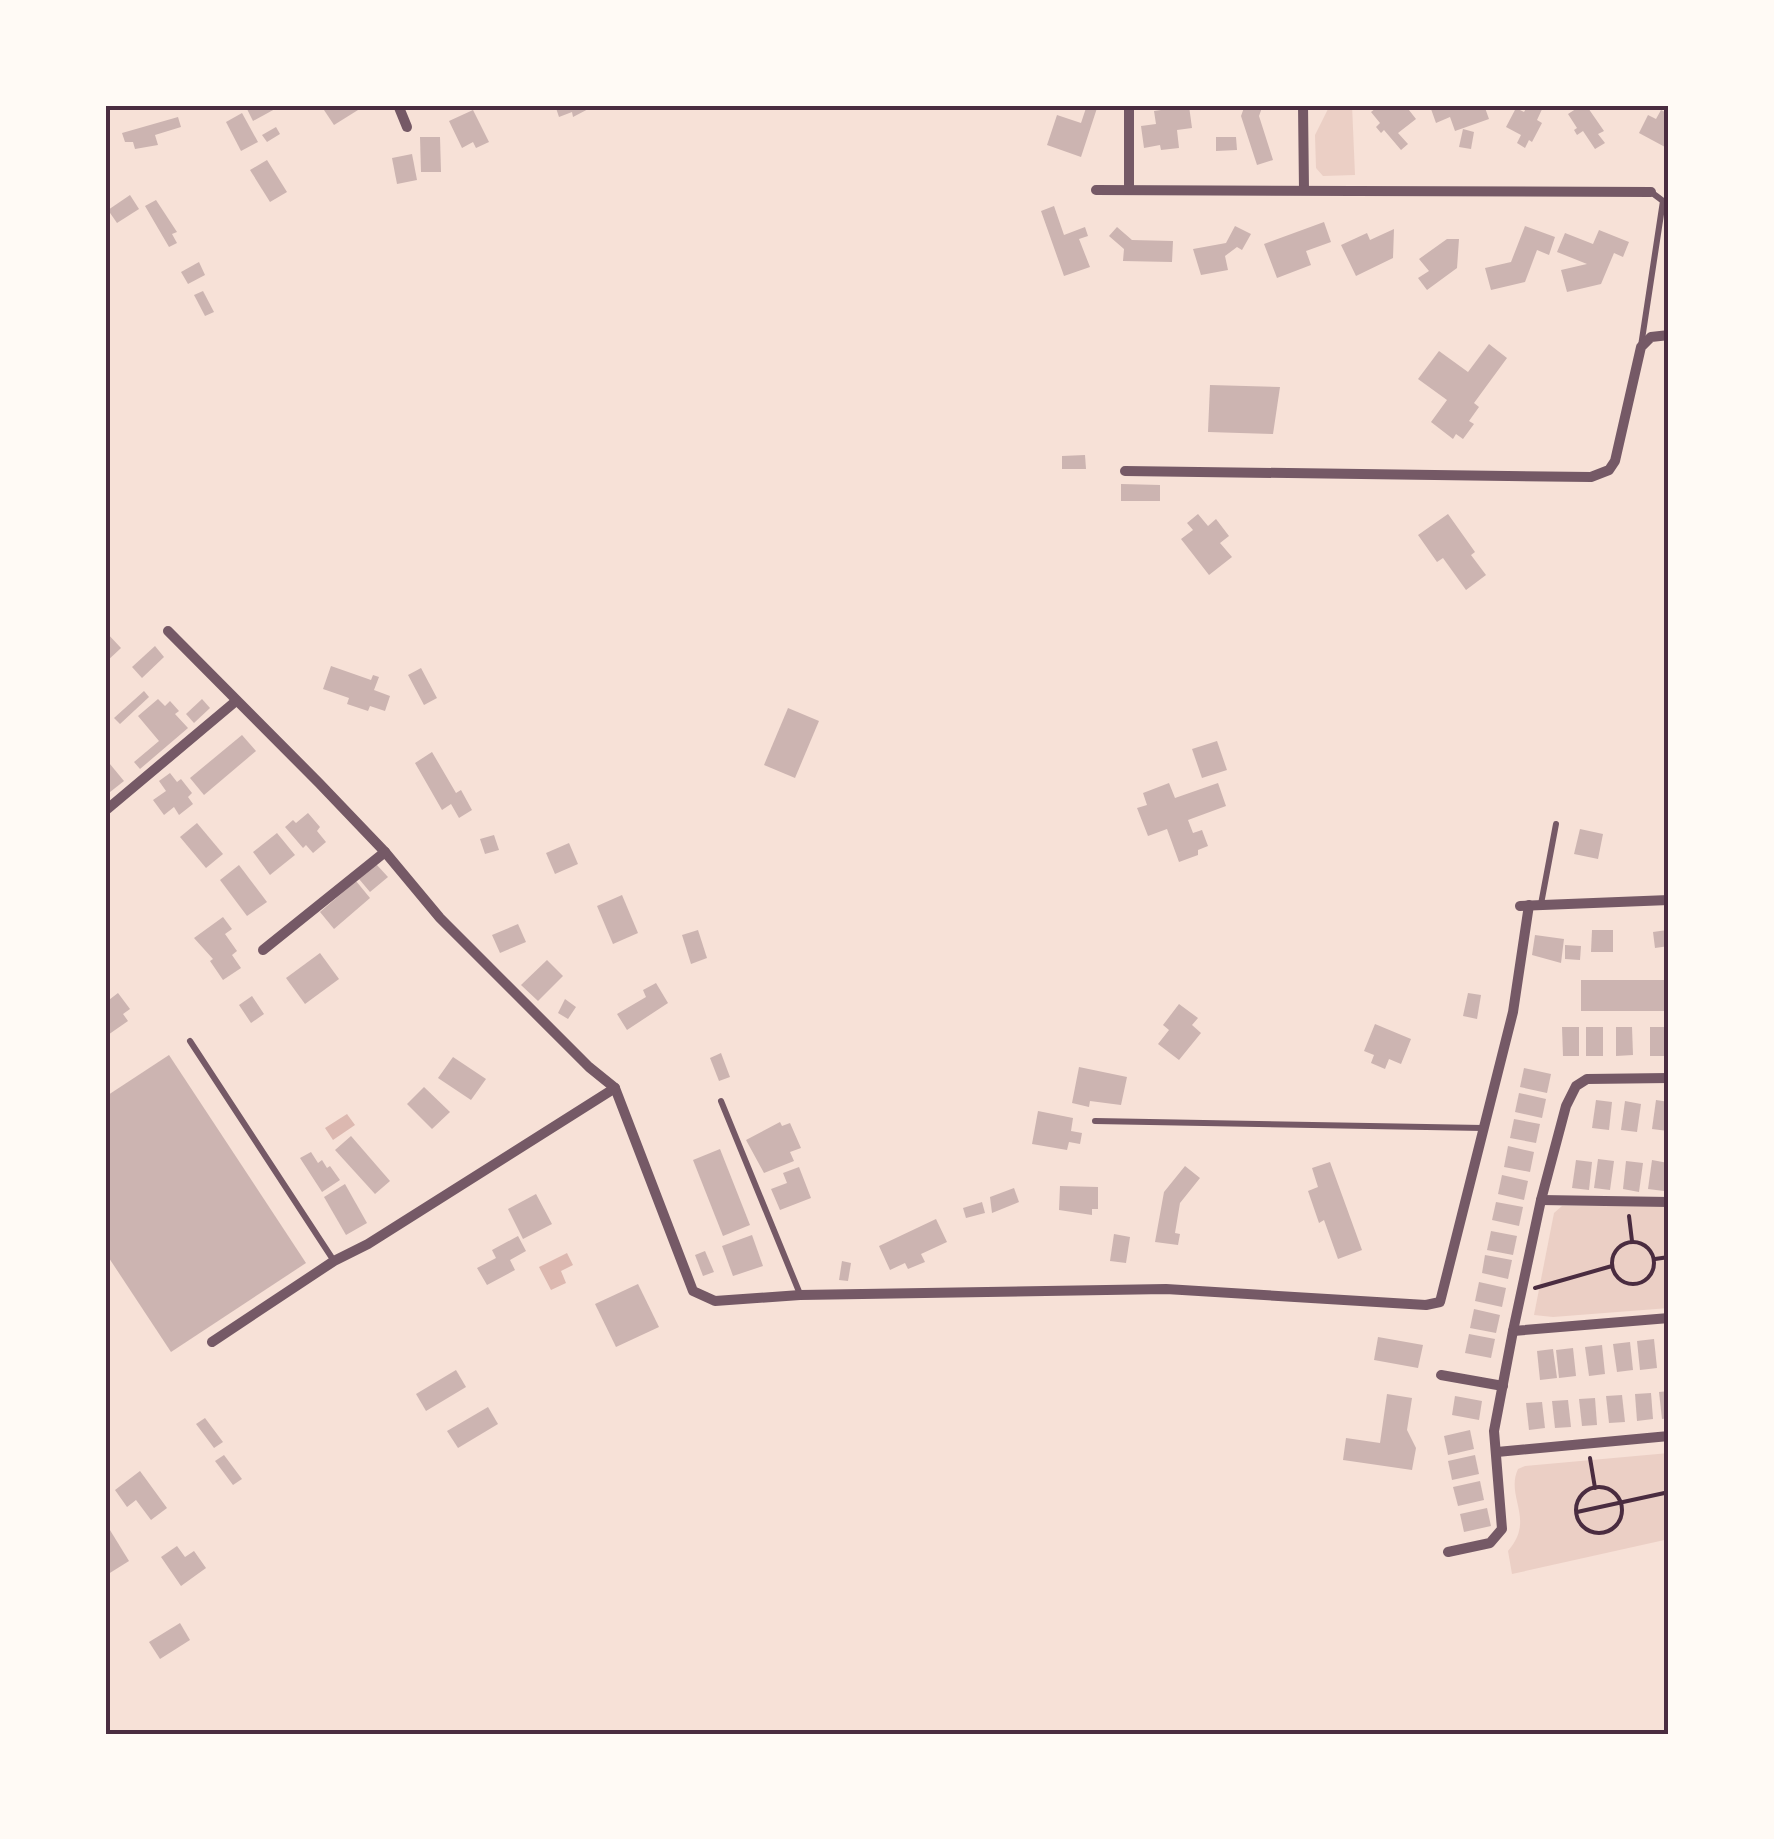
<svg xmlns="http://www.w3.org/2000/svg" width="1774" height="1839" font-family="Quicksand,sans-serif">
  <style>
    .green { fill: #ebcfc5 }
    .water { fill: #dcb8b0 }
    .building { fill: #ccb4b1 }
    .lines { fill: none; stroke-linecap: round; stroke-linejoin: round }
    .path { stroke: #4a2c40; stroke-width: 4 }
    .service { stroke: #755966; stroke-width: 6 }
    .minor { stroke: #755966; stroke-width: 10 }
    .neatline { fill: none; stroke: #4a2c40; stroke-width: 4 }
  </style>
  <rect width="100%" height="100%" fill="#f7e1d7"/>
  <g class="green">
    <path d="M1330 105H1352L1355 175 1323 176 1316 168 1315 135Z"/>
    <path d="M1562 1206H1669V1308L1553 1317 1534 1315 1554 1213Z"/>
    <path d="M1669 1453V1539L1512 1574 1508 1551C1536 1519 1505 1497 1518 1469L1525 1466Z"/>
  </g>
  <g class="water">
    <path d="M347 1114 355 1125 333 1140 325 1128Z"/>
    <path d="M567 1253 573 1265 561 1271 566 1283 551 1290 539 1267Z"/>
  </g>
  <g class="building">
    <path d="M245 105H273L275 109 253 121Z"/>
    <path d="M332 105H366L334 125 324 110Z"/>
    <path d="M555 105H594V106L573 117 572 112 559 117Z"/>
    <path d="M1087 105H1098L1081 157 1047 145 1057 115 1081 123Z"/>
    <path d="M1245 105H1263L1259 116 1273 160 1257 165 1241 116Z"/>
    <path d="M1380 105H1405L1416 119 1398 133 1408 144 1401 150 1384 130 1381 133 1376 127 1380 123 1371 112Z"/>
    <path d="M1441 105H1484L1489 119 1455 131 1450 117 1436 123 1431 109Z"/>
    <path d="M1528 105H1544L1537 120 1542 123 1532 142 1529 140 1525 148 1517 143 1521 135 1506 127 1516 108 1524 112Z"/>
    <path d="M1582 105H1586L1604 131 1598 134 1605 143 1595 149 1583 131 1577 135 1574 130 1577 128 1568 114Z"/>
    <path d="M1189 106 1192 128 1177 130 1179 148 1161 150 1160 145 1144 148 1141 126 1156 124 1154 111Z"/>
    <path d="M473 110 489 142 476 148 473 142 462 148 449 121Z"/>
    <path d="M1661 110 1669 114V139L1665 147 1639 133 1648 115 1656 119Z"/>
    <path d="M242 113 258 142 241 151 226 122Z"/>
    <path d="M178 117 181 127 155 135 158 145 135 149 133 142H125L122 133Z"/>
    <path d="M276 127 280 134 267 142 262 135Z"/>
    <path d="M1463 129 1474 132 1471 149 1459 147Z"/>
    <path d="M420 137H440L441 172H421Z"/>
    <path d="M1216 137H1236L1237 150 1216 151Z"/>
    <path d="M412 154 417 180 397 184 392 158Z"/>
    <path d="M267 160 287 192 270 202 250 170Z"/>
    <path d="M130 195 139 209 117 223 108 210Z"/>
    <path d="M156 200 177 232 172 234 177 243 169 247 145 206Z"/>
    <path d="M1054 206 1064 235 1085 227 1088 236 1079 239 1090 267 1064 276 1041 211Z"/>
    <path d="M1324 222 1331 242 1306 251 1311 265 1277 278 1264 244Z"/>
    <path d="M1235 226 1251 234 1242 250 1237 247 1225 256 1228 270 1201 275 1193 249 1226 243Z"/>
    <path d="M1525 226 1555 237 1549 255 1537 250 1525 282 1491 290 1485 268 1511 262Z"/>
    <path d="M1117 227 1132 240 1173 241 1172 262 1123 261 1124 249 1109 236Z"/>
    <path d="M1394 229 1393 258 1356 276 1341 245 1367 233 1370 240Z"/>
    <path d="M1599 230 1629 242 1623 257 1614 253 1601 284 1567 292 1561 270 1587 264 1557 252 1565 233 1593 244Z"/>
    <path d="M1447 239H1459L1457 268 1427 290 1418 278 1429 271 1419 259Z"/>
    <path d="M199 262 205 275 188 284 181 272Z"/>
    <path d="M203 291 214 312 205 316 194 295Z"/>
    <path d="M1489 344 1507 358 1474 403 1479 407 1469 421 1474 424 1463 439 1456 434 1453 439 1431 422 1447 400 1418 379 1439 351 1468 372Z"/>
    <path d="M1210 385 1280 387 1273 434 1208 432Z"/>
    <path d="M1085 455 1086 469H1062V456Z"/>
    <path d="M1121 484 1160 485V501H1121Z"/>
    <path d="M1198 514 1208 526 1216 519 1229 536 1220 543 1232 557 1209 575 1181 539 1193 530 1187 523Z"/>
    <path d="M1448 514 1475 552 1471 555 1486 575 1466 590 1443 558 1437 562 1418 535Z"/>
    <path d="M105 631 121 648 105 663Z"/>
    <path d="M155 646 164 657 142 678 132 667Z"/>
    <path d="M331 666 371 680 373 675 379 677 374 690 390 696 385 711 370 706 368 711 347 704 349 698 323 689Z"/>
    <path d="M421 668 437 698 424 705 408 675Z"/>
    <path d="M144 691 149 697 120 724 114 718Z"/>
    <path d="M158 699 165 706 170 701 179 711 175 714 188 728 140 769 134 762 159 741 138 716Z"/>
    <path d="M202 699 210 708 194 723 186 714Z"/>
    <path d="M788 708 819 721 795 778 764 765Z"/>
    <path d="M242 735 256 751 204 795 190 778Z"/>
    <path d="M1217 741 1227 770 1202 778 1192 749Z"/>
    <path d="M432 752 456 793 461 790 472 810 459 818 451 804 442 810 415 763Z"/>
    <path d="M105 758 124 781 105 796Z"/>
    <path d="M170 773 177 782 181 779 192 793 188 797 193 804 179 815 174 807 164 815 153 800 166 791 159 781Z"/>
    <path d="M1169 783 1175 798 1218 783 1226 806 1188 820 1193 833 1202 830 1208 846 1198 850V855L1179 862 1167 829 1148 836 1137 808 1147 805 1143 793Z"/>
    <path d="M308 813 320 827 317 831 326 842 313 853 306 845 303 848 285 827 293 820 296 823Z"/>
    <path d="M197 823 223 854 206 868 180 837Z"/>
    <path d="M1580 829 1603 834 1598 859 1574 854Z"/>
    <path d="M277 833 295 855 270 875 253 852Z"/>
    <path d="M494 835 499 850 485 854 480 839Z"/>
    <path d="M569 843 578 864 555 874 546 853Z"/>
    <path d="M376 864 388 877 370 892 359 879Z"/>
    <path d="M239 865 267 902 247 916 220 880Z"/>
    <path d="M356 881 370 898 334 929 320 912Z"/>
    <path d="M622 895 638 933 613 944 597 906Z"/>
    <path d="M223 917 232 929 225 934 237 951 232 955 241 968 223 980 210 961 213 959 194 938Z"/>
    <path d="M518 924 526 942 500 953 492 935Z"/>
    <path d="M698 930 707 958 691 964 682 935Z"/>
    <path d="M1592 930H1613V952H1591Z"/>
    <path d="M1667 930 1669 946 1655 948 1653 932Z"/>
    <path d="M1535 935 1564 939 1561 963 1532 955Z"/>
    <path d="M1565 945 1581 946 1580 960 1565 959Z"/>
    <path d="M320 953 339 979 305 1004 286 978Z"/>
    <path d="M547 960 563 976 538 1001 521 985Z"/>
    <path d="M1581 980H1669V1002H1666V1011H1581Z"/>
    <path d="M656 983 668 1003 627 1030 617 1014 646 997 643 990Z"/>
    <path d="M118 993 130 1009 123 1014 128 1021 105 1037V1003Z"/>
    <path d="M1468 993 1481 995 1477 1019 1463 1016Z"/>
    <path d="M252 996 264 1014 251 1023 239 1005Z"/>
    <path d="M565 999 576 1007 568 1019 558 1013Z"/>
    <path d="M1179 1004 1198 1018 1192 1025 1201 1033 1179 1060 1158 1044 1169 1030 1163 1025Z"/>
    <path d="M1375 1024 1411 1039 1401 1064 1389 1059 1385 1069 1371 1063 1374 1055 1364 1051Z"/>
    <path d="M1562 1027H1579V1056H1563Z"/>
    <rect x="1586" y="1027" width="17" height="29"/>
    <path d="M1616 1027H1632L1633 1055 1616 1056Z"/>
    <rect x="1650" y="1027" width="17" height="29"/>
    <path d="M721 1053 730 1077 719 1081 710 1058Z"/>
    <path d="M169 1055 306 1263 171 1352 105 1252V1097Z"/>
    <path d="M453 1057 486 1079 471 1100 438 1078Z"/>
    <path d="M1079 1067 1127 1077 1121 1105 1090 1101 1089 1107 1072 1103Z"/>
    <path d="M1524 1068 1551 1074 1547 1093 1520 1087Z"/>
    <path d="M424 1087 450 1112 432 1129 407 1104Z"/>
    <path d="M1519 1093 1546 1099 1542 1118 1515 1112Z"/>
    <path d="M1596 1100 1612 1102 1609 1130 1592 1128Z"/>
    <path d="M1656 1100 1669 1102 1668 1131 1652 1129Z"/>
    <path d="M1625 1101 1641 1104 1637 1132 1621 1130Z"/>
    <path d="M1038 1111 1073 1118 1071 1131 1082 1133 1080 1144 1069 1142 1067 1150 1032 1144Z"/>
    <path d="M1514 1119 1540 1124 1536 1143 1510 1138Z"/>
    <path d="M780 1122 782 1126 790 1123 801 1148 790 1152 794 1161 764 1173 746 1140Z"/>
    <path d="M351 1136 390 1181 375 1194 335 1150Z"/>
    <path d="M1508 1146 1534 1152 1530 1172 1504 1167Z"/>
    <path d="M720 1149 750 1225 723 1236 693 1160Z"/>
    <path d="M311 1152 318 1163 322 1160 327 1168 330 1166 340 1180 322 1192 300 1158Z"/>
    <path d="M1598 1159 1614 1161 1610 1190 1594 1188Z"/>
    <path d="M1576 1160 1592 1162 1589 1190 1572 1188Z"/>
    <path d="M1652 1160 1668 1163 1664 1191 1648 1189Z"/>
    <path d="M1626 1161 1643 1163 1639 1192 1623 1189Z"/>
    <path d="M1330 1162 1362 1250 1338 1259 1324 1220 1319 1223 1308 1191 1318 1187 1312 1168Z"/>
    <path d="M1185 1166 1200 1178 1180 1203 1175 1233 1180 1234 1178 1245 1155 1242 1164 1192Z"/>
    <path d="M799 1167 811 1198 780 1210 771 1189 787 1183 783 1173Z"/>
    <path d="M1502 1175 1528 1181 1524 1200 1498 1194Z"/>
    <path d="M345 1184 367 1223 346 1235 324 1197Z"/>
    <path d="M1060 1186 1098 1187V1209H1092V1215L1059 1210Z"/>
    <path d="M1014 1188 1019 1202 992 1213 990 1197Z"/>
    <path d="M536 1194 552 1224 523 1239 508 1209Z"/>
    <path d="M982 1202 985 1213 966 1218 963 1208Z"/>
    <path d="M1496 1202 1523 1207 1519 1226 1492 1220Z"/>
    <path d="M936 1219 947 1242 921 1254 925 1262 908 1269 905 1263 890 1270 879 1246Z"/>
    <path d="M1491 1231 1517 1236 1513 1255 1487 1250Z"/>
    <path d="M1114 1234 1130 1237 1126 1263 1110 1261Z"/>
    <path d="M752 1235 763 1266 733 1276 722 1246Z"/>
    <path d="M518 1236 526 1251 510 1260 515 1270 487 1285 477 1268 496 1258 492 1250Z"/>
    <path d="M705 1251 714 1272 703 1276 695 1255Z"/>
    <path d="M1485 1255 1512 1260 1508 1279 1482 1273Z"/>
    <path d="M842 1261 851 1263 848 1281 839 1280Z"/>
    <path d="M1479 1282 1506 1288 1502 1307 1475 1301Z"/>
    <path d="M638 1284 659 1327 616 1347 595 1304Z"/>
    <path d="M1474 1309 1500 1315 1496 1333 1470 1328Z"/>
    <path d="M1469 1334 1495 1339 1491 1358 1465 1353Z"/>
    <path d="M1378 1337 1423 1345 1418 1368 1374 1360Z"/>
    <path d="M1654 1339 1657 1368 1640 1370 1637 1341Z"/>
    <path d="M1630 1342 1633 1370 1617 1372 1613 1344Z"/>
    <path d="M1602 1345 1605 1374 1589 1376 1585 1347Z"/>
    <path d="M1573 1348 1576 1376 1559 1378 1556 1350Z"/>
    <path d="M1553 1349 1557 1378 1540 1380 1537 1351Z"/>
    <path d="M456 1370 466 1387 426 1411 416 1394Z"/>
    <path d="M1669 1391V1418L1662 1419 1659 1392Z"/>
    <path d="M1651 1393 1653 1419 1637 1421 1635 1394Z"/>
    <path d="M1387 1394 1412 1398 1407 1430 1416 1448 1412 1470 1343 1460 1346 1438 1380 1443Z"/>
    <path d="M1622 1395 1625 1422 1609 1423 1606 1396Z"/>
    <path d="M1455 1396 1482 1401 1479 1420 1452 1415Z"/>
    <path d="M1595 1398 1597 1425 1582 1426 1579 1399Z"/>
    <path d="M1568 1400 1571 1427 1555 1428 1552 1401Z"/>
    <path d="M1542 1402 1545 1428 1529 1430 1526 1403Z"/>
    <path d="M488 1407 498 1424 458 1448 447 1431Z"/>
    <path d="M205 1418 223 1442 214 1448 196 1424Z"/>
    <path d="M1470 1430 1474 1449 1448 1455 1444 1436Z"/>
    <path d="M224 1455 242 1479 233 1485 215 1461Z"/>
    <path d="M1475 1455 1479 1474 1452 1480 1448 1461Z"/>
    <path d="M140 1471 167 1508 151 1520 136 1500 127 1507 115 1490Z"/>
    <path d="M1480 1481 1484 1500 1458 1506 1453 1487Z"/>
    <path d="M1487 1508 1491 1526 1464 1532 1460 1514Z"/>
    <path d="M105 1522 129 1561 105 1576Z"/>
    <path d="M177 1546 185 1557 194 1551 206 1568 181 1586 161 1557Z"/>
    <path d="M180 1623 190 1640 160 1659 149 1642Z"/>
  </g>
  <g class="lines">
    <g class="path">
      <path d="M1629 1216 1632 1241"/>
      <circle cx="1633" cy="1263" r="21"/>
      <path d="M1655 1259 1669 1257"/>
      <path d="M1535 1288 1612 1266"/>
      <path d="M1590 1458 1595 1488"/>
      <circle cx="1599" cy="1510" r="23"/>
      <path d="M1577 1512 1669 1492"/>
    </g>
    <g class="service">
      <path d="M1641 346 1663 201 1651 192"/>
      <path d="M1541 904 1556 824"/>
      <path d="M190 1041 334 1261"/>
      <path d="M721 1101 800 1294"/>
      <path d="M1095 1121 1483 1128"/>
    </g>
    <g class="minor">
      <path d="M398 105 407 127"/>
      <path d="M1303 105 1304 190"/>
      <path d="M1096 190 1651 192"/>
      <path d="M1129 190V105"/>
      <path d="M1125 471 1591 477 1609 470 1615 461 1641 347 1651 337 1669 335"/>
      <path d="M168 631 319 783 385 852 440 918 589 1067 615 1088 693 1291 715 1301 800 1295 1166 1289 1426 1305 1440 1302 1513 1012 1529 905"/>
      <path d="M105 811 236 701"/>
      <path d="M1520 906 1669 900"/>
      <path d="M263 950 385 852"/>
      <path d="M1541 1200 1669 1202"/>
      <path d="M1513 1331 1669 1318"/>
      <path d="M212 1342 334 1261 368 1244 615 1088"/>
      <path d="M1441 1375 1503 1386"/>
      <path d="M1497 1452 1669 1436"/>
      <path d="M1448 1552 1490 1543 1502 1529 1494 1431 1513 1331 1541 1200 1566 1106 1576 1086 1587 1079 1669 1078"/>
    </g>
  </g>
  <rect width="1774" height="1839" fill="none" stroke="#fffaf5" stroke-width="215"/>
  <rect x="108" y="108" width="1558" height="1624" class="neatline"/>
</svg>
